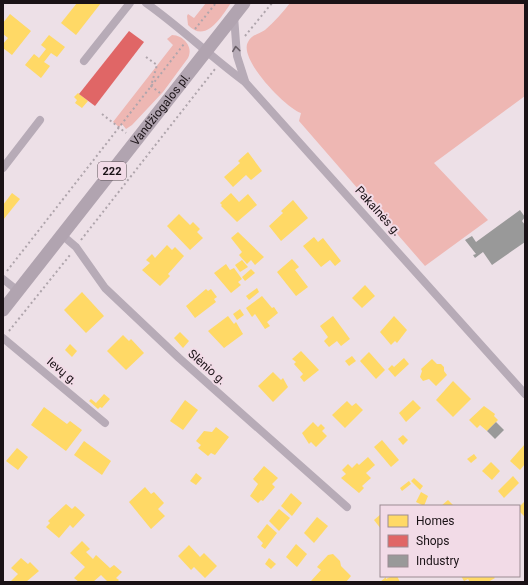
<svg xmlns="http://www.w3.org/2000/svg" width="528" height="585" font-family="Roboto,sans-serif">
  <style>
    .green { fill: #eeb7b3 }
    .homes { fill: #ffd966 }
    .shops { fill: #e06666 }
    .industry { fill: #999 }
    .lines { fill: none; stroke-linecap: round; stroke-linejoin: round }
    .path { stroke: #afa5ac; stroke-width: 2; stroke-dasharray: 2 3; stroke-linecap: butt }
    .street { stroke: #b7abb7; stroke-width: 8 }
    .primary { stroke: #b1a4b0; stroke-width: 13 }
    .oneway { stroke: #685e66 }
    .labels { text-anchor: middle; stroke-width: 4; stroke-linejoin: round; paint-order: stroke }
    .shield { fill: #f2dbe7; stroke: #5b4e55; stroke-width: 1 }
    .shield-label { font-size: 11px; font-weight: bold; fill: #1a1216 }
    .street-label { font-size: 12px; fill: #1a1216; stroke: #f2dbe7 }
  </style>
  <rect width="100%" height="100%" fill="#ede0e7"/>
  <g class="green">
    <path d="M206 3H231C221 17 206 44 188 25L187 16 188 14 194 18Z"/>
    <path d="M290 3H525V96L434 163 488 220 425 266 299 121 301 113C286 108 238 59 248 42 251 35 259 34 265 30 274 22 283 12 290 3Z"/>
    <path d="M172 35C183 35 194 47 188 58L163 92 132 125 126 129 122 124 119 127 113 122 173 45 167 39Z"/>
  </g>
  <g class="homes">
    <path d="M77 3H101L76 35 61 23Z"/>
    <path d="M10 14 31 31 12 55 3 48V44L8 38 3 34V23Z"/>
    <path d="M49 35 65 47 57 57 51 53 44 62 50 66 41 78 25 65 34 54 39 58 46 49 41 45Z"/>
    <path d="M78 93 88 101 82 108 75 103 77 100 74 97Z"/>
    <path d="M248 152 262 171 251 180 246 175 233 187 224 177 240 163 238 161Z"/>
    <path d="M12 193 20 199 3 220V205Z"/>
    <path d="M231 193 239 202 248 194 257 205 237 222 221 206 222 205 220 203Z"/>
    <path d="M293 200 308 218 281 241 269 226 283 213 281 211Z"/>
    <path d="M179 214 190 225 193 222 200 229 197 232 203 238 190 250 167 226Z"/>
    <path d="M238 232 264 257 255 265 251 260 247 264 239 255 242 252 231 238Z"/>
    <path d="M314 237 318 242 323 238 341 261 335 266 330 260 321 267 303 246Z"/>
    <path d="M167 245 172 250 175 247 184 256 168 274 170 276 160 286 142 270 150 263 146 260 152 254 155 258Z"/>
    <path d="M292 259 299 267 295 270 308 287 296 296 277 272Z"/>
    <path d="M242 260 248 267 240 272 235 265Z"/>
    <path d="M226 264 230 270 234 268 242 279 238 282 241 285 231 293 214 273Z"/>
    <path d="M251 269 255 273 245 281 242 277Z"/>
    <path d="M365 285 375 296 362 308 352 298Z"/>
    <path d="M257 288 259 292 249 300 246 296Z"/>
    <path d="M206 289 208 291 211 289 217 297 214 299 216 302 195 318 186 306Z"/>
    <path d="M82 292 104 316 86 333 64 310Z"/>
    <path d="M262 296 272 308 274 307 278 313 267 322 270 326 265 329 255 314 252 317 246 308Z"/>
    <path d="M240 309 244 315 237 320 233 314Z"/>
    <path d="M228 316 234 324 236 322 243 334 224 348 208 331Z"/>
    <path d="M333 316 350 339 341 346 337 341 329 347 324 341 328 337 320 326Z"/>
    <path d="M394 316 407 330 397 343 395 341 391 345 380 332Z"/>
    <path d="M180 332 189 341 183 348 174 338Z"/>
    <path d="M123 335 129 341 131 339 144 353 126 370 107 351Z"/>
    <path d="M70 344 77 351 72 357 65 350Z"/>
    <path d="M301 351 319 370 304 382 300 377 303 374 294 364 296 362 292 359Z"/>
    <path d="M369 352 385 370 376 379 360 361Z"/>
    <path d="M352 356 356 361 349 366 345 361Z"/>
    <path d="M404 358 409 364 395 377 388 369 392 365 394 367Z"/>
    <path d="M432 359 437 364H441L444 367V371L447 375 436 386 429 379 423 381 420 377 422 371 421 369Z"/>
    <path d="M273 372 281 380 283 378 288 387 273 402 258 386Z"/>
    <path d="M453 381 471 399 453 417 436 400Z"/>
    <path d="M104 394 110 399 102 408 100 407 98 409 89 401 91 399 96 403Z"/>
    <path d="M185 400 198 410 183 430 170 421Z"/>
    <path d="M413 400 421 408 406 422 399 413Z"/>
    <path d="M347 401 352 406 356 403 363 410 345 428 332 415Z"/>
    <path d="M484 406 495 414 494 416 498 420 487 431 480 425 477 428 469 420Z"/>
    <path d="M44 407 67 424 70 421 82 430 66 451 31 425Z"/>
    <path d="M313 422 318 427 321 424 325 428 322 431 327 436 316 447 311 442 309 444 302 433Z"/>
    <path d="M216 427 229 437 215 455 211 453 208 456 198 448 201 445 196 441 204 431 212 432Z"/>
    <path d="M403 435 408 440 403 445 398 439Z"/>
    <path d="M382 440 399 460 391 467 374 447Z"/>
    <path d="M84 441 111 461 102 475 74 455Z"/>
    <path d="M525 444V464L520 470 510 461Z"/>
    <path d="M17 448 28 457 18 470 6 461Z"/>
    <path d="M474 454 477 458 471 463 467 459Z"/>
    <path d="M368 457 375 465 366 473 371 478 362 486 364 488 359 493 341 478 346 474 342 470 348 464 352 468 357 463 359 465Z"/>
    <path d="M491 462 500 471 492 480 482 471Z"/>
    <path d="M264 466 278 478 272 484 275 487 263 501 261 500 258 503 250 496 258 484 253 479Z"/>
    <path d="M196 473 202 478 196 485 190 481Z"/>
    <path d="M513 476 519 483 504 498 498 491Z"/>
    <path d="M414 478 423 486 420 490 411 481Z"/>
    <path d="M409 481 411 484 402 491 400 488Z"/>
    <path d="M145 487 151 494 154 492 164 503 158 509 165 516 151 529 129 502Z"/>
    <path d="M421 492 428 496 424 506 416 502Z"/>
    <path d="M291 493 302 503 292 516 281 506Z"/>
    <path d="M448 500 454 506H441Z"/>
    <path d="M525 501V517L519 511V507Z"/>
    <path d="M66 504 72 509 75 506 85 515 73 528 70 525 59 538 46 527 50 523 48 521Z"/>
    <path d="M279 509 290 518 279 531 269 521Z"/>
    <path d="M381 514V529L374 520Z"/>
    <path d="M317 517 328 526 314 543 304 533Z"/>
    <path d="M267 524 277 533 265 549 261 546 263 543 257 537Z"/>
    <path d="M82 541 90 549 86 552 93 559 96 555 110 568 114 565 122 572 116 578 119 580 117 582H108L101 575 93 582H79L74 578 85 567 70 553Z"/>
    <path d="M296 544 307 554 297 567 286 557Z"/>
    <path d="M189 545 200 557 204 553 217 566 205 578 194 567 191 570 178 556Z"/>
    <path d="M333 554 340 561 341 566 351 576 346 582H313L311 581 321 570 317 567 328 555Z"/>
    <path d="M21 558 28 564 30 562 39 571 26 582H10L18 574 11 568Z"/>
    <path d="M269 558 276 564 271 569 265 564Z"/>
    <path d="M392 576H397L400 582H380L386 577V579Z"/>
    <path d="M461 576H493L495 578 488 582H470L468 579 464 581Z"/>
  </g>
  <path class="shops" d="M129 31 144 42 95 106 79 94Z"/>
  <g class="industry">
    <path d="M520 210 525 217 522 221 525 225V242L492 265 483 252 475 258 473 255 476 254 465 240 472 236 476 242Z"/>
    <path d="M496 422 504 430 495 439 487 431Z"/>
  </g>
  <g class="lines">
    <g class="path">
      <path d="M195 29 216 3"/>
      <path d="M245 36 272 3"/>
      <path d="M146 57 157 65 151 86 160 93"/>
      <path d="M102 114 126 133"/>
      <path d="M81 240 215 69"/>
      <path d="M7 271 184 44"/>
      <path d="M9 331 70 255"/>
    </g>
    <g class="street">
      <path d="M146 3C180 27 211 57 245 82L525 394"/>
      <path d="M234 16 237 56 245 81"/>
      <path d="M84 61 130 3"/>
      <path d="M3 168 40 120"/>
      <path d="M62 235 76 247 105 288 179 358 347 507"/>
      <path d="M3 279 18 291"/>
      <path d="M3 338 105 423"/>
    </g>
    <path class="primary" id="s1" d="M3 310 244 3"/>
  </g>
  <defs><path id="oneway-chevron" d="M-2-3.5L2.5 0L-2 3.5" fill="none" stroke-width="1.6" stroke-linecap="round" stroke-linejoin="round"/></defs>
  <use class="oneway" href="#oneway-chevron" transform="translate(236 49) rotate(-97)"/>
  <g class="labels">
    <rect class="shield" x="98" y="162" width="28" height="18" rx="3"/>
    <g class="shield-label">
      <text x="112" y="175">222</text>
    </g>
    <g class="street-label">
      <text dy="4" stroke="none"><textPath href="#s1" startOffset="255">Vandžiogalos pl.</textPath></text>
      <text transform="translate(378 211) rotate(48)" y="4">Pakalnės g.</text>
      <text transform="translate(207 367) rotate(42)" y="4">Slėnio g.</text>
      <text transform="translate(62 371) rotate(40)" y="4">Ievų g.</text>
    </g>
  </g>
  <rect width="528" height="585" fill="none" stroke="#1a1216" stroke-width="8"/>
  <rect x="380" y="505" width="140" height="72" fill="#f2dbe7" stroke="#9c8b93"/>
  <rect x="388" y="515" width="20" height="12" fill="#ffd966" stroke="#9c8b93"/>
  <text x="416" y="525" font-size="12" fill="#1a1216">Homes</text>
  <rect x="388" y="535" width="20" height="12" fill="#e06666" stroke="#9c8b93"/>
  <text x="416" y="545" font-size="12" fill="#1a1216">Shops</text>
  <rect x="388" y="555" width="20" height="12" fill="#999999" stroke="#9c8b93"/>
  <text x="416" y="565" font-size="12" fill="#1a1216">Industry</text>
</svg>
